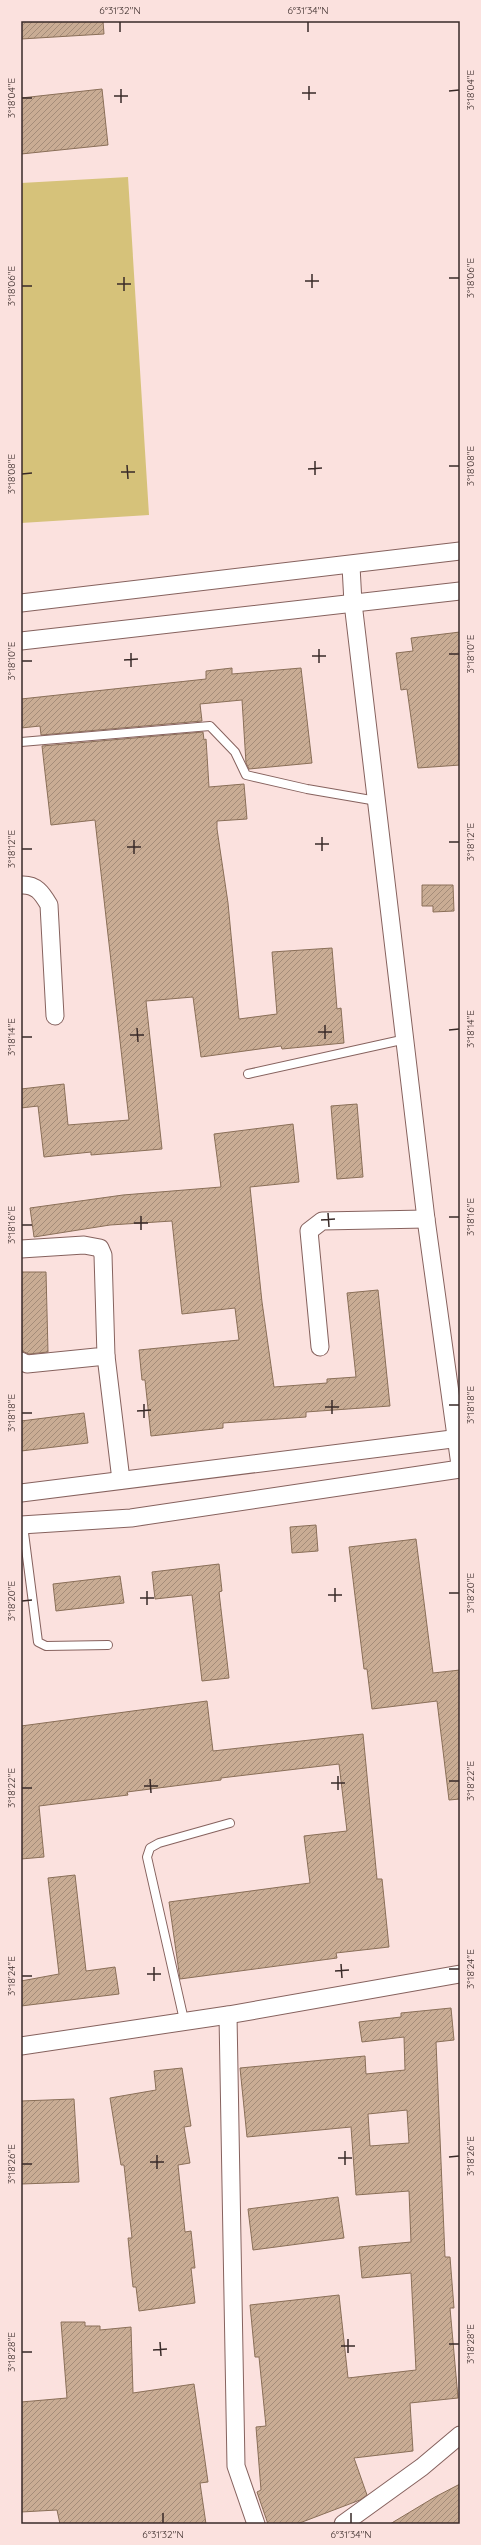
<svg xmlns="http://www.w3.org/2000/svg" width="481" height="2545" font-family="Quicksand,sans-serif">
  <style>
    .park { fill: #d6c27a }
    .building { fill: url(#building-hatch); stroke: #8a6f58; fill-rule: evenodd }
    .lines { fill: none; stroke-linecap: round; stroke-linejoin: round }
    .service-casing { stroke: #86625e; stroke-width: 10 }
    .minor-casing { stroke: #86625e; stroke-width: 19 }
    .service { stroke: #fff; stroke-width: 8 }
    .minor { stroke: #fff; stroke-width: 17 }
    .ticks { fill: none; stroke: #392a28; stroke-width: 1.5 }
    .neatline { fill: none; stroke: #392a28; stroke-width: 1.5 }
    .ticks-label { font-size: 10px; text-anchor: middle; fill: #392a28 }
  </style>
  <defs>
    <pattern id="building-hatch" width="6" height="6" patternUnits="userSpaceOnUse"><rect width="6" height="6" fill="#c9ac94"/><path d="M-1 1l2-2M0 6l6-6M5 7l2-2" fill="none" stroke="#a48c79"/></pattern>
  </defs>
  <rect width="100%" height="100%" fill="#fbe1de"/>
  <path class="park" d="M128 177 149 515 21 523V183Z"/>
  <g class="building">
    <path d="M21 21H103L104 34 21 39Z"/>
    <path d="M102 89 108 145 21 154V98Z"/>
    <path d="M460 632V765L418 768 407 689 401 690 396 653 413 651 411 638Z"/>
    <path d="M232 668V674L301 668 312 763 249 769 246 763 242 700 200 704 202 721 41 735 40 726 21 728V699L206 679V671Z"/>
    <path d="M203 732 204 740 206 739 209 787 244 784 247 819 217 821V829L228 903 239 1019 277 1014 272 952 332 948 337 1009 341 1008 344 1043 282 1049 281 1046 201 1057 193 997 146 1001 162 1149 91 1155V1152L44 1157 38 1106 21 1108V1089L64 1084 68 1125 129 1120 95 820 51 825 42 746Z"/>
    <path d="M422 885H453L454 911 433 912V906H422Z"/>
    <path d="M357 1104 363 1177 337 1179 331 1106Z"/>
    <path d="M293 1124 299 1182 250 1187 262 1302 274 1387 327 1383V1379L356 1377 347 1293 378 1290 390 1406 306 1412V1417L223 1423V1428L151 1436 145 1380H142L139 1350 239 1340 235 1308 182 1314 172 1221 110 1225 34 1237 30 1208 123 1195 221 1187 214 1134Z"/>
    <path d="M21 1272H46L48 1352 29 1354 22 1351Z"/>
    <path d="M84 1413 88 1443 21 1451V1421Z"/>
    <path d="M316 1525 318 1551 292 1553 290 1527Z"/>
    <path d="M416 1539 433 1673 460 1670V1799L449 1800 437 1701 372 1709 367 1669H364L349 1547Z"/>
    <path d="M219 1564 222 1591 219 1592 229 1678 202 1681 192 1595 155 1599 152 1572Z"/>
    <path d="M120 1576 124 1603 56 1611 53 1584Z"/>
    <path d="M207 1701 213 1751 363 1734 377 1879H382L389 1947 336 1953 337 1958 180 1979 169 1902 310 1883 304 1836 347 1831 339 1764 221 1778V1780L127 1792 128 1795 39 1806 44 1857 21 1859V1726Z"/>
    <path d="M75 1875 86 1971 115 1967 119 1994 21 2006V1981L59 1974 48 1878Z"/>
    <path d="M451 2008 454 2040 436 2042 445 2257H450L454 2308H450L458 2398 410 2403 413 2451 354 2458 367 2495 360 2500 297 2524H268L257 2492 261 2490 256 2427 266 2426 259 2357H255L250 2305 339 2295 348 2378 416 2370 411 2273 362 2278 359 2247 411 2242 409 2191 356 2195 351 2127 247 2137 240 2068 365 2056 366 2074 405 2070 404 2037 362 2042 359 2022 401 2017V2013ZM407 2110 409 2143 370 2146 368 2114Z"/>
    <path d="M182 2068 191 2126 184 2127 190 2163 178 2165 185 2232 191 2231 195 2268H191L195 2303 139 2311 136 2287H133L128 2238H132L124 2165H121L110 2098 156 2090 154 2071Z"/>
    <path d="M74 2099 79 2182 21 2184V2101Z"/>
    <path d="M338 2197 344 2238 253 2250 248 2209Z"/>
    <path d="M61 2322H85V2326H100V2330L131 2327 133 2393 194 2384 208 2482 200 2483 206 2524H60L57 2510 21 2512V2402L67 2398Z"/>
    <path d="M460 2484V2524H390L435 2497Z"/>
  </g>
  <g class="lines">
    <defs>
      <g id="service">
        <path d="M21 742 210 726 235 752 246 775 307 789 377 801"/>
        <path d="M248 1074 406 1039"/>
        <path d="M23 1525 38 1642 46 1646 108 1645"/>
        <path d="M184 2020 147 1857 150 1848 159 1843 230 1823"/>
      </g>
      <g id="minor">
        <path d="M351 566 353 603 426 1219 460 1465"/>
        <path d="M21 603 460 551"/>
        <path d="M21 641 460 591"/>
        <path d="M21 885C36 884 42 893 49 905L55 1016"/>
        <path d="M21 1249 84 1245 100 1248 103 1255 106 1356 27 1364 21 1361"/>
        <path d="M320 1347 309 1231 322 1221 426 1219"/>
        <path d="M106 1356 121 1480"/>
        <path d="M21 1493 460 1438"/>
        <path d="M21 1525 131 1518 460 1469"/>
        <path d="M228 2015 236 2466 256 2524"/>
        <path d="M21 2046 228 2015 460 1974"/>
        <path d="M343 2524 422 2467 460 2435"/>
      </g>
    </defs>
    <use href="#service" class="service-casing"/>
    <use href="#minor" class="minor-casing"/>
    <use href="#service" class="service"/>
    <use href="#minor" class="minor"/>
  </g>
  <path class="ticks" d="M120 22V32M308 22V32M309 86V100M121 89V103M449 91 459 90M302 93H316M114 96H128M22 98H32M312 274V288M124 277V291M449 278H459M305 281H319M117 284H131M22 286H32M315 461V475M127 465 128 479M449 466H459M308 469 322 468M121 472H135M22 474 32 473M319 649V663M131 653V667M449 654H459M312 656H326M124 660 138 659M22 661H32M322 837V851M134 840V854M449 842H459M315 844H329M127 847H141M22 849H32M325 1025V1039M137 1028 138 1042M449 1030 459 1029M318 1032H332M130 1035H144M22 1037H32M328 1213 329 1227M141 1216V1230M449 1217H459M321 1220 335 1219M134 1223H148M22 1225H32M332 1400V1414M144 1404V1418M449 1405H459M325 1407H339M137 1411 151 1410M22 1413H32M335 1588V1602M147 1591V1605M449 1593H459M328 1595H342M140 1598H154M22 1601 32 1600M338 1776V1790M150 1779 151 1793M449 1781H459M331 1783H345M144 1786H158M22 1788H32M341 1964 342 1978M154 1967V1981M449 1969H459M335 1971 349 1970M147 1974H161M22 1976H32M345 2151V2165M157 2155V2169M449 2157 459 2156M338 2158H352M150 2162H164M22 2164H32M348 2339V2353M160 2342 161 2356M449 2344H459M341 2346H355M153 2350 167 2349M22 2352H32M163 2513V2523M351 2513V2523"/>
  <rect width="481" height="2545" fill="none" stroke="#fbe1de" stroke-width="44"/>
  <rect x="22" y="22" width="437" height="2501" class="neatline"/>
  <g class="ticks-label">
    <text x="120" y="14">6°31'32"N</text>
    <text x="308" y="14">6°31'34"N</text>
    <text transform="translate(470 90) rotate(-90)" y="4">3°18'04"E</text>
    <text transform="translate(11 98) rotate(-90)" y="4">3°18'04"E</text>
    <text transform="translate(470 278) rotate(-90)" y="4">3°18'06"E</text>
    <text transform="translate(11 286) rotate(-90)" y="4">3°18'06"E</text>
    <text transform="translate(470 466) rotate(-90)" y="4">3°18'08"E</text>
    <text transform="translate(11 474) rotate(-90)" y="4">3°18'08"E</text>
    <text transform="translate(470 654) rotate(-90)" y="4">3°18'10"E</text>
    <text transform="translate(11 661) rotate(-90)" y="4">3°18'10"E</text>
    <text transform="translate(470 842) rotate(-90)" y="4">3°18'12"E</text>
    <text transform="translate(11 849) rotate(-90)" y="4">3°18'12"E</text>
    <text transform="translate(470 1029) rotate(-90)" y="4">3°18'14"E</text>
    <text transform="translate(11 1037) rotate(-90)" y="4">3°18'14"E</text>
    <text transform="translate(470 1217) rotate(-90)" y="4">3°18'16"E</text>
    <text transform="translate(11 1225) rotate(-90)" y="4">3°18'16"E</text>
    <text transform="translate(470 1405) rotate(-90)" y="4">3°18'18"E</text>
    <text transform="translate(11 1413) rotate(-90)" y="4">3°18'18"E</text>
    <text transform="translate(470 1593) rotate(-90)" y="4">3°18'20"E</text>
    <text transform="translate(11 1601) rotate(-90)" y="4">3°18'20"E</text>
    <text transform="translate(470 1781) rotate(-90)" y="4">3°18'22"E</text>
    <text transform="translate(11 1788) rotate(-90)" y="4">3°18'22"E</text>
    <text transform="translate(470 1969) rotate(-90)" y="4">3°18'24"E</text>
    <text transform="translate(11 1976) rotate(-90)" y="4">3°18'24"E</text>
    <text transform="translate(470 2156) rotate(-90)" y="4">3°18'26"E</text>
    <text transform="translate(11 2164) rotate(-90)" y="4">3°18'26"E</text>
    <text transform="translate(470 2344) rotate(-90)" y="4">3°18'28"E</text>
    <text transform="translate(11 2352) rotate(-90)" y="4">3°18'28"E</text>
    <text x="163" y="2538">6°31'32"N</text>
    <text x="351" y="2538">6°31'34"N</text>
  </g>
</svg>
